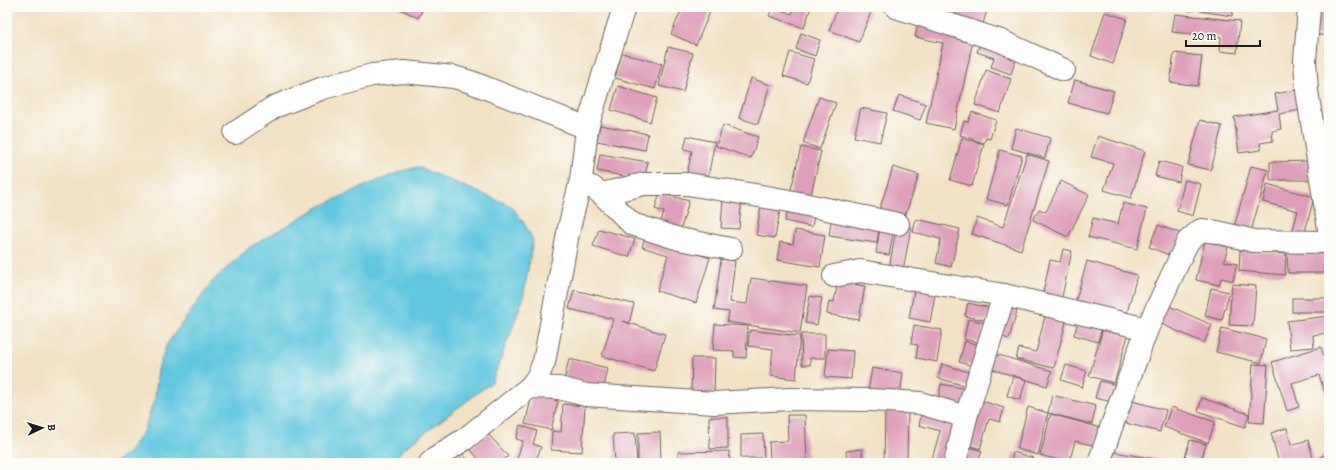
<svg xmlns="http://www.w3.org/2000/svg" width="1336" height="470" font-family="Alegreya,serif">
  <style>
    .water { fill: #61c7de; stroke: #3e727d }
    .building { fill: #dd9fb9 }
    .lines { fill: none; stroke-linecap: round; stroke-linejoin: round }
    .street-casing { stroke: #676157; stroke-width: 24 }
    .street { stroke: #fff; stroke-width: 22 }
  </style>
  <rect width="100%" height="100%" fill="#fdfcf7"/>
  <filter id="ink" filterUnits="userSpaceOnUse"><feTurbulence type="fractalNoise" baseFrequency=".025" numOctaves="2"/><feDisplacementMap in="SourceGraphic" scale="8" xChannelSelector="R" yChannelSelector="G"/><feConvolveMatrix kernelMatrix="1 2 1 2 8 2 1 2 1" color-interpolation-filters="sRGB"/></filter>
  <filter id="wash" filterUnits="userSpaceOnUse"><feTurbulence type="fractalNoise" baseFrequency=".012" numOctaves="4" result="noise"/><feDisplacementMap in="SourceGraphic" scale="16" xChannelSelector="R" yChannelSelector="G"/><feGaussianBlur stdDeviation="0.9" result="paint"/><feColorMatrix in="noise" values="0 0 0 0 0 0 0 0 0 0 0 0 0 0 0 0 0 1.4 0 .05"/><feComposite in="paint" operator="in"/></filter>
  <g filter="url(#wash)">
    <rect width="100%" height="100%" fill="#f2e2c5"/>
    <path class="water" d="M418 167 511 206 522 220 533 240 523 299 492 382 402 450 393 463H114L129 452 144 430 155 398 158 369 167 344 213 281 250 247 319 207 360 188 402 171Z"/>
    <g id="blocks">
      <g class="building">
        <path d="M397 7H424L418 18Z"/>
        <path d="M672 7H712L696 45 671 34 681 11Z"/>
        <path d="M773 7 792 14 794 7H811L804 28 769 16Z"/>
        <path d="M838 7H858L871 12 859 42 829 30Z"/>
        <path d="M957 7H988L982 27 954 19Z"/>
        <path d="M1174 7H1193L1192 11Z"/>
        <path d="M1201 7H1233L1232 16 1200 11Z"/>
        <rect x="1314" y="7" width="11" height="28"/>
        <path d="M1105 12 1127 19 1113 64 1091 56Z"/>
        <path d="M1175 14 1240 21 1237 53 1220 51 1221 37 1172 32Z"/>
        <path d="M918 24 974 36 954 129 926 123 943 43 915 37Z"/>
        <path d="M801 33 820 40 815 56 796 49Z"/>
        <path d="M982 39 1018 53 1011 74 991 67 994 58 977 52Z"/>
        <path d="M668 47 693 53 683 92 659 86Z"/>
        <path d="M790 52 814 59 807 83 783 76Z"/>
        <path d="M622 53 662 64 655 89 615 78Z"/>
        <path d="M1174 53 1202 56 1198 86 1170 82Z"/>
        <path d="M986 70 1011 79 1000 113 975 105Z"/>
        <path d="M751 78 770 85 758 124 739 118Z"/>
        <path d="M1075 80 1114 91 1107 113 1068 103Z"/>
        <path d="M618 86 657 98 650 122 611 110Z"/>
        <path d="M1302 89 1306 109 1279 114 1281 129 1272 131 1273 141 1260 143 1261 150 1239 153 1234 117 1278 110 1275 94Z"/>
        <path d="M899 95 926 104 920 120 893 111Z"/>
        <path d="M819 97 836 103 820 149 803 143Z"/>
        <path d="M861 108 887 113 880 142 854 137Z"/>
        <path d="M972 112 996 120 990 139 986 138 984 143 960 135 964 121 968 122Z"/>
        <path d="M1200 120 1222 126 1211 170 1188 165Z"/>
        <path d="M600 125 648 134 645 150 597 141Z"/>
        <path d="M723 125 758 137 751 158 716 146Z"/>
        <path d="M1016 128 1050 138 1045 158 1011 148Z"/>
        <path d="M1322 134H1329V155H1321Z"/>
        <path d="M687 136 715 142 708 177 687 173 692 151 684 149Z"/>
        <path d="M1098 136 1145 151 1131 198 1104 190 1113 163 1091 157Z"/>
        <path d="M962 138 984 144 972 186 950 180Z"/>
        <path d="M801 147 821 151 810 199 790 194Z"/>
        <path d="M1000 150 1022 156 1008 205 986 199Z"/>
        <path d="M600 154 648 162 644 180 597 171Z"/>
        <path d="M1027 154 1049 161 1021 250 972 234 977 218 1003 227Z"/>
        <path d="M1159 161 1182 167 1179 182 1155 176Z"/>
        <path d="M1310 161V180H1270V162Z"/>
        <path d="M1251 166 1268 170 1250 235 1233 231Z"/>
        <path d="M893 167 919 175 903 222 878 214Z"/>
        <path d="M1185 180 1201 184 1193 216 1177 211Z"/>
        <path d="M1061 181 1089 195 1068 237 1033 220 1039 209 1046 212Z"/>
        <path d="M1267 184 1314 197 1304 236 1292 233 1298 211 1263 202Z"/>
        <path d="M660 193 689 201 679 235 659 229 664 212 655 209Z"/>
        <path d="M723 196 742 197 739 229 721 228Z"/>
        <path d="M1123 203 1147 209 1137 249 1088 237 1093 218 1118 224Z"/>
        <path d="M789 204 815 210 812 227 785 221Z"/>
        <path d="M761 206 780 210 775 238 756 235Z"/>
        <path d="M832 214 880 221 877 243 829 236Z"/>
        <path d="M916 219 960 229 951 267 936 263 941 239 913 232Z"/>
        <path d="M881 222 895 225 889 255 876 253Z"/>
        <path d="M897 225 911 228 903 271 889 268Z"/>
        <path d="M1158 225 1185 235 1176 258 1149 247Z"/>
        <path d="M599 229 635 239 629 257 593 246Z"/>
        <path d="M795 230 825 235 820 267 777 260 780 242 793 244Z"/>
        <path d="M645 237 710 258 696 303 657 291 668 255 642 247Z"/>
        <path d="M1205 241 1228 247 1224 261 1237 264 1233 281 1221 278 1219 285 1196 280Z"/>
        <path d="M1063 249 1072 251 1061 301 1042 297 1050 260 1060 262Z"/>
        <path d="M1240 250 1286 254 1285 275 1239 271Z"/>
        <path d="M1328 251V273H1288L1287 252Z"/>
        <path d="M721 259 735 261 730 302 747 304 751 278 807 286 800 333 727 322 729 312 714 310Z"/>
        <path d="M1087 261 1137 275 1126 317 1075 303Z"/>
        <path d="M838 281 865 286 859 320 827 314 829 301 834 302Z"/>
        <path d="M1232 284 1256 286 1253 326 1229 325Z"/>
        <path d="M915 285 936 289 930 322 909 318Z"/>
        <path d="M1211 288 1229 292 1222 320 1205 316Z"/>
        <path d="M574 290 634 304 629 323 622 321 665 334 654 371 602 356 613 319 569 309Z"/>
        <path d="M810 296 822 298 817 325 805 323Z"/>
        <rect x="1292" y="298" width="37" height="14"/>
        <path d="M968 303 990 308 987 321 965 316Z"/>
        <path d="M1005 303 1018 307 1009 339 996 335Z"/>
        <path d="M1167 305 1212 325 1204 343 1159 323Z"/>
        <path d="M1046 312 1067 318 1054 368 1016 359 1019 348 1036 352Z"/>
        <path d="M1329 316V333L1313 335 1314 347 1290 349 1287 321Z"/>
        <path d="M1079 318 1103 324 1098 342 1074 335Z"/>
        <path d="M968 319 985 323 981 343 964 339Z"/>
        <path d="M715 324 748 326 746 358 734 357V351L713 350Z"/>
        <path d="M914 325 942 330 937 362 916 358 918 345 911 344Z"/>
        <path d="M1104 325 1129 332 1114 383 1089 376Z"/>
        <path d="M1222 328 1266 339 1261 363 1216 352Z"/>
        <path d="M750 330 800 336 796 379 770 376 773 349 748 346Z"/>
        <path d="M801 334H825V358H810V365H802Z"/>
        <path d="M965 341 982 346 976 367 959 362Z"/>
        <path d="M1321 347 1329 372V395L1326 396 1319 375 1292 383 1299 407 1287 411 1272 362Z"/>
        <path d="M828 349 853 351 851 379 825 377Z"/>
        <path d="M992 353 1052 371 1047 386 988 368Z"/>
        <path d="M692 358H715L714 395 691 394Z"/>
        <path d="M569 359 608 368 603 393 563 385Z"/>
        <path d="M942 364 972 373 969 387 938 378Z"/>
        <path d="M1253 364 1268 365 1264 423 1249 422Z"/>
        <path d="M1066 365 1087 371 1082 387 1061 380Z"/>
        <path d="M872 368 903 373 900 397 868 392Z"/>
        <path d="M1013 376 1026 380 1020 400 1007 396Z"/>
        <path d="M1100 381 1116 385 1112 402 1095 398Z"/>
        <path d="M941 384 967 389 964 407 938 402Z"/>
        <path d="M532 395 558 401 551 430 525 424Z"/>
        <path d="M1052 395 1096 406 1092 424 1048 413 1038 455 1017 449 1028 407 1048 413Z"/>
        <path d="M1202 398 1249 414 1245 427 1198 411Z"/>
        <path d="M1124 399 1166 410 1160 432 1118 421Z"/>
        <path d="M979 400 1004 408 1000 422 989 419 980 449 965 444Z"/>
        <path d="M563 404 585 406 582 452 551 450 552 431 561 432Z"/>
        <path d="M1171 407 1215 422 1208 443 1164 427Z"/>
        <path d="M885 410 908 411 907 463H884Z"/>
        <path d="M922 413 958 424 945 463 932 459 940 431 919 425Z"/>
        <path d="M1051 414 1101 428 1096 446 1075 441 1069 463 1040 455Z"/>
        <path d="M787 415H805L807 460 770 461 769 442 788 441Z"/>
        <path d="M709 417H728V448L710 449Z"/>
        <path d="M520 425 537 431 533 444 541 447 535 463H521L516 461 523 441 516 439Z"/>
        <path d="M1287 428 1291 445 1308 440 1314 461 1305 463H1279L1271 433Z"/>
        <path d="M660 432 661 463H638V433Z"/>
        <path d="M635 433 637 463H615L613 434Z"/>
        <path d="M488 434 508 456 501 463H482L470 449Z"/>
        <path d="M763 434 764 458H741V435Z"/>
        <path d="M1190 440 1206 444 1201 461 1185 457Z"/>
        <path d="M966 446 982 451 978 463H961Z"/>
        <path d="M862 449 863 463H847L846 451Z"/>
        <path d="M460 451 471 463H446Z"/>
        <path d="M729 451 730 463H678V452Z"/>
        <path d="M1109 451 1160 460V463H1107Z"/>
        <path d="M1013 452 1033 458 1032 463H1011Z"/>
        <path d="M1329 452V463H1311L1318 459Z"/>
        <path d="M919 460 932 462V463H919Z"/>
      </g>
    </g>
  </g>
  <g filter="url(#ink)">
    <use href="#blocks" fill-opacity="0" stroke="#676157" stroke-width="1"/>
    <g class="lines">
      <defs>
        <g id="street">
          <path d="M896 7 1001 41 1064 70"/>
          <path d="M1309 7 1305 61 1307 91 1329 229"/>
          <path d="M235 133 274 107 323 88 372 75 404 72 454 77 471 82 587 128"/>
          <path d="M592 187 602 194 632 224 679 239 731 249"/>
          <path d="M602 194 644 184H688L784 200 898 224"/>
          <path d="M834 276 860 271 1004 295"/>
          <path d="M530 387 559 388 586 395 714 403 790 399 871 400 920 403 966 417 955 463"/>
          <path d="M966 417 1004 295 1147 329"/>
          <path d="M430 463 438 456 465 439 530 387 537 378 544 362 569 228 581 180 587 128 624 7"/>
          <path d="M1099 463 1112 425 1147 329 1188 241 1201 230 1217 232 1254 241 1329 242"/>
        </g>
      </defs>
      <use href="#street" class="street-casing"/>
      <use href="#street" class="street"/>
    </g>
  </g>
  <rect width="1336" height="470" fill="none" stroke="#fdfcf7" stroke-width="24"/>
  <g transform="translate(42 428) rotate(86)" stroke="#fdfcf7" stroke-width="3" paint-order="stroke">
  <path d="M0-3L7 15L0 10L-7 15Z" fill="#1c1c1c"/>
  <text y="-6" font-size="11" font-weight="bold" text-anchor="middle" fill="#1c1c1c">B</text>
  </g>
  <path d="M1186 40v6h74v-6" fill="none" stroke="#1c1c1c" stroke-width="2"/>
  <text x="1192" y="40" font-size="12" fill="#1c1c1c" stroke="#fdfcf7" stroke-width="3" paint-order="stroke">20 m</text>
</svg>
